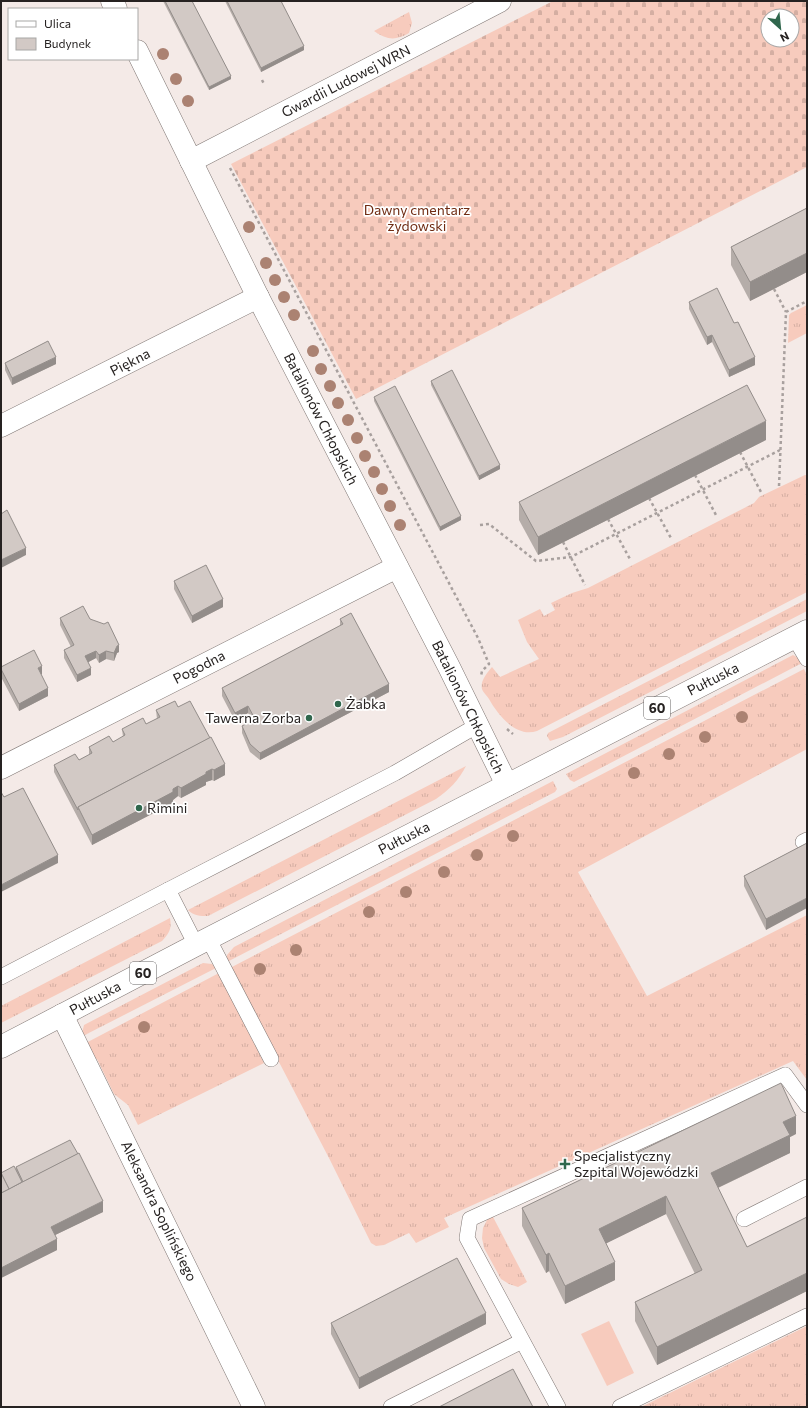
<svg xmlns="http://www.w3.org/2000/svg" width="808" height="1408" font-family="Commissioner,sans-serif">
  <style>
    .grass { fill: url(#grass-tufts) }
    .cemetery { fill: url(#cemetery-stones); fill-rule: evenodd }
    .garden { fill: #f7cbbd }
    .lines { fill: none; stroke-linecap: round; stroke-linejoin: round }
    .lane-casing { stroke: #7f7673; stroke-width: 16 }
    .street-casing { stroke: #7f7673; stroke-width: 23 }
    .primary-casing { stroke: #7f7673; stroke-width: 23 }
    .path { stroke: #a8a09e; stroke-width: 2.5; stroke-dasharray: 3 3; stroke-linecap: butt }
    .lane { stroke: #fff; stroke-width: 15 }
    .street { stroke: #fff; stroke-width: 22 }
    .primary { stroke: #fff; stroke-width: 22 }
    .tree { fill: #ab8272 }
    .wall { fill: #b5ada9 }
    .shaded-wall { fill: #938d8a }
    .building { fill: #d2c9c5; stroke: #938d8a }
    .poi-dot { fill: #30674d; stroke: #fff; stroke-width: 1.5 }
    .labels { text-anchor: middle; stroke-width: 3.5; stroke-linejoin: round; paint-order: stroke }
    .shield { fill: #fff; stroke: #676464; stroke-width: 1 }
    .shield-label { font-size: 13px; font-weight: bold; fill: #262221 }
    .street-label { font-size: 14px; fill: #262221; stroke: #fff }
    .park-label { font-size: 14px; fill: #702c13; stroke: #fff }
    .poi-label { font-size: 14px; fill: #262221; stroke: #fff; text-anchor: start }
  </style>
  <defs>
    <pattern id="grass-tufts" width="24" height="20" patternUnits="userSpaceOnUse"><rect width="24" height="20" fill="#f7cbbd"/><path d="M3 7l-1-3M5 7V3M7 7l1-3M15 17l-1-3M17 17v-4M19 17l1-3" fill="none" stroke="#d4aea2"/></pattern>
    <pattern id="cemetery-stones" width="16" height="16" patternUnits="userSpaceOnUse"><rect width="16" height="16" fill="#f7cbbd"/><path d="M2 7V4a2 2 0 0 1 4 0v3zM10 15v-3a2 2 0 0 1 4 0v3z" fill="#d4aea2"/></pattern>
  </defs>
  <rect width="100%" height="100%" fill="#f4eae7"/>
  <g class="grass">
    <path d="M409 12 412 23 409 33C395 41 387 40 374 31Z"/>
    <path d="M807 305V333L788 343 789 315 791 313Z"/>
    <path d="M805 475H807V592L537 731C516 738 498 715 489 699 487 696 483 692 482 689 480 681 487 673 492 667L500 677 539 659 527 642 518 620 540 609 544 616 555 610 551 603 572 593 588 588 754 503 759 497Z"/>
    <path d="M807 599V611L563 737 550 741 547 736 548 733Z"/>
    <path d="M793 655 800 659 802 663 574 782 570 780 566 774Z"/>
    <path d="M804 669 807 675V749L578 872 647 996 807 915V1080L793 1061 444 1218 449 1227 416 1243 409 1233 384 1245 376 1246 371 1243 330 1160 230 968Z"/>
    <path d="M466 766C459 780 449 790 436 799L208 916C200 916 194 916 188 910Z"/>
    <path d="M553 781 557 789 555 792 227 962V955L234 947Z"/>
    <path d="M170 918C172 929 169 933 162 941L1 1023V1006Z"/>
    <path d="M203 963 212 964 216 968 81 1037 84 1025Z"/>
    <path d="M219 973 264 1063 138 1125 128 1105 114 1094 97 1059H91L84 1044Z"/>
    <path d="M492 1215 527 1282 518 1287 509 1284 501 1279 484 1248 482 1238 483 1228 487 1220Z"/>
    <path d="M807 1326V1407H641Z"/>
  </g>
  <path class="cemetery" d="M553 1H807V167L356 399 231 164ZM768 16H792V40H768Z"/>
  <path class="garden" d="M609 1321 634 1373 607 1386 581 1334Z"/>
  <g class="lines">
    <defs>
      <g id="lane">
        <path d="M794 637 807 659"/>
        <path d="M803 842 807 840"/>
        <path d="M208 938 271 1059"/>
        <path d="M196 945 168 890 395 773 478 725"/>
        <path d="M1 977 168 890"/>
        <path d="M744 1219 807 1187"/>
        <path d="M391 1407 522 1341"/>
        <path d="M558 1407 467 1238 470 1219 785 1075 807 1105"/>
        <path d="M620 1407 807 1316"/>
      </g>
      <g id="street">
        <path d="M112 1 116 9"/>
        <path d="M137 51 258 297 449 667 507 785"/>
        <path d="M191 161 500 1"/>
        <path d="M1 426 258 297"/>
        <path d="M1 768 397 567"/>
        <path d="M62 1015 254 1407"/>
      </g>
      <path id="primary" d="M1 1047 196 945 807 631"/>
    </defs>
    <use href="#lane" class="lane-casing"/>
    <use href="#street" class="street-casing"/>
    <use href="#primary" class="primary-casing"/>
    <g class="path">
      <path d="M262 80 264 84"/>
      <path d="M230 168 478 638 489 664 482 671 481 676"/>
      <path d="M774 289 786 312"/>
      <path d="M740 452 762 494"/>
      <path d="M695 475 717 517"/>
      <path d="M779 486 786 312 807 301"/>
      <path d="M649 498 672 540"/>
      <path d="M608 519 631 561"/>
      <path d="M480 525 489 524 536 561 571 557 780 450"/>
      <path d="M563 542 585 585"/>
      <path d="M507 729 513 734"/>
    </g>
    <use href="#lane" class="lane"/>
    <use href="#street" class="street"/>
    <use href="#primary" class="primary"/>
  </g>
  <g class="tree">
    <circle cx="163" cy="54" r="6"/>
    <circle cx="176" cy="79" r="6"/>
    <circle cx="188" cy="101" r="6"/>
    <circle cx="249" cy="227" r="6"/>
    <circle cx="266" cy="263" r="6"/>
    <circle cx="275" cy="280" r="6"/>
    <circle cx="284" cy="297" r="6"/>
    <circle cx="294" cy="315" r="6"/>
    <circle cx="313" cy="351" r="6"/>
    <circle cx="321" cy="369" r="6"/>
    <circle cx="330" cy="386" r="6"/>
    <circle cx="338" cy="403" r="6"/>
    <circle cx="348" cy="420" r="6"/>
    <circle cx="357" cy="438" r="6"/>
    <circle cx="365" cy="456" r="6"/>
    <circle cx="374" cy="472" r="6"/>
    <circle cx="382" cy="489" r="6"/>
    <circle cx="390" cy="506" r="6"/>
    <circle cx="400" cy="525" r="6"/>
    <circle cx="742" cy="717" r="6"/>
    <circle cx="705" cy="737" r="6"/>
    <circle cx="669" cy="754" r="6"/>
    <circle cx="634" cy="773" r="6"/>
    <circle cx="513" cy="836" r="6"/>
    <circle cx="477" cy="855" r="6"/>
    <circle cx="444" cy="872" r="6"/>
    <circle cx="406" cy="892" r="6"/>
    <circle cx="369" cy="912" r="6"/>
    <circle cx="296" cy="950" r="6"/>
    <circle cx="260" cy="969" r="6"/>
    <circle cx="144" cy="1027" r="6"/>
  </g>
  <g class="wall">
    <path d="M163 1H192L231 79 209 90Z"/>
    <path d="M225 1H281L304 50 261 72Z"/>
    <path d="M807 208V272L750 301 731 265V247Z"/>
    <path d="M689 302 734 323 755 365 729 377 712 342 707 345 689 309Z"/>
    <path d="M5 363 56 364 12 385 5 370Z"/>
    <path d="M431 381 500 469 479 480 431 385Z"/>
    <path d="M374 397 461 520 440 531 374 401Z"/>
    <path d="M766 440 538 555 519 520V502Z"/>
    <path d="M174 581 223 607 192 623 174 589Z"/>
    <path d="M60 618 90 619 119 652 117 653 114 661 106 659 99 663 96 658 88 662 91 675 77 682 64 658V650L71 647 60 625Z"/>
    <path d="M340 619 389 692 260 760 250 752 242 733V726L252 721 248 713 235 721 222 696V688L340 626Z"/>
    <path d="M1 667 42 674H41L48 696 19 711 1 677Z"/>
    <path d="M178 707 225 775 214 781 212 780 206 782V785L181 798 178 796 173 800V803L92 845 54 772V765L79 760 89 755V747L113 742 123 737 122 729 146 724 157 719 156 710Z"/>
    <path d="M807 843 766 930 744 886V876Z"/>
    <path d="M796 1134 790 1137V1153L718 1188 747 1247 807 1217V1291L657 1365 635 1321V1302L695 1274 666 1214 606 1243 615 1280 565 1304 549 1271 546 1273 522 1226V1208Z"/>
    <path d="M16 1167 103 1212 55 1235 57 1250 1 1278V1173L16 1171Z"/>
    <path d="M331 1323 486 1324 359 1389 331 1334Z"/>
  </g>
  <g class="shaded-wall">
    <path d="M304 46V50L261 72V68Z"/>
    <path d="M231 76V79L209 90V87Z"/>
    <path d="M807 253V272L750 301V282Z"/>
    <path d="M712 335V342L707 345V337Z"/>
    <path d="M56 357V364L12 385V378Z"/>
    <path d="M755 357V365L729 377V370Z"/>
    <path d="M766 421V440L538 555V537Z"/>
    <path d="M500 465V469L479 480V476Z"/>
    <path d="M461 516V520L440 531V527Z"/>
    <path d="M26 548V555L1 568V560Z"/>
    <path d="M223 599V607L192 623V616Z"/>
    <path d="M119 645V652L117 653 114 661V653L117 646Z"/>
    <path d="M96 651V658L85 664V656Z"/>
    <path d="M106 651V659L99 663V655Z"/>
    <path d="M42 666V674L38 676V668Z"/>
    <path d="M91 668V675L77 682V675Z"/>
    <path d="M389 684V692L260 760V753Z"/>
    <path d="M48 688V696L19 711V704Z"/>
    <path d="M248 706V713L235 721V713Z"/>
    <path d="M225 764V775L214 781V770Z"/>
    <path d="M212 769V780L206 782V785L181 798V788L206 772Z"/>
    <path d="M178 786V796L173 800V803L92 845V835Z"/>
    <path d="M58 855V863L1 892V885Z"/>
    <path d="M807 898V908L766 930V919Z"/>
    <path d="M796 1116V1134L790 1137V1153L711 1191V1173L783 1122Z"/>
    <path d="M666 1196V1214L599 1247V1229Z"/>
    <path d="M103 1201V1212L51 1237V1227Z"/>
    <path d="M57 1239V1250L1 1278V1268Z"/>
    <path d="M549 1253V1271L546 1273V1255Z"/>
    <path d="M615 1262V1280L565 1304V1286Z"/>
    <path d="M807 1273V1291L657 1365V1347Z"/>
    <path d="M486 1313V1324L359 1389V1378Z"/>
  </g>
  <g class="building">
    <path d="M165 1H192L231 76 209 87Z"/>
    <path d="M227 1H281L304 46 261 68Z"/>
    <path d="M807 208V253L750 282 731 247Z"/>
    <path d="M717 288 734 323 738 322 755 357 729 370 712 335 707 337 689 302Z"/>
    <path d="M48 341 56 357 12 378 5 363Z"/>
    <path d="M452 370 500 465 479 476 431 381Z"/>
    <path d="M747 385 766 421 538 537 519 502Z"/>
    <path d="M395 386 461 516 440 527 374 397Z"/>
    <path d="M7 510 26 548 1 560V514Z"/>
    <path d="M206 565 223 599 192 616 174 581Z"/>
    <path d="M83 606 90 619 104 624 108 622 119 645 117 646 114 653 106 651 99 655 96 651 85 656 91 668 77 675 64 650 74 645 60 618Z"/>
    <path d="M351 613 389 684 260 753 250 744 242 726 255 719 248 706 235 713 222 688 343 624 340 619Z"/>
    <path d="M34 650 42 666 38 668 48 688 19 704 1 669V667Z"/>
    <path d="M175 701 178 707 190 701 210 738 78 807V810L54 765 75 754 79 760 92 753 89 747 109 736 113 742 125 735 122 729 143 718 146 724 160 717 156 710Z"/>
    <path d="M211 737 225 764 214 770 212 769 206 772V774L181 788 178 786 173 789V792L92 835 78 807Z"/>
    <path d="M23 788 58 855 1 885V792L4 797Z"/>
    <path d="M807 843V898L766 919 744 876Z"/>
    <path d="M781 1083 796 1116 783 1122 790 1135 711 1173 747 1247 807 1217V1273L657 1347 635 1302 702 1270 666 1196 599 1229 615 1262 565 1286 549 1253 546 1255 522 1208Z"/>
    <path d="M70 1140 78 1154 23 1182 16 1167Z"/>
    <path d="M79 1153 103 1201 51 1227 57 1239 1 1268V1193Z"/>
    <path d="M14 1166 22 1182 9 1189 1 1173Z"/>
    <path d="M1 1173 9 1189 1 1193Z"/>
    <path d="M457 1258 486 1313 359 1378 331 1323Z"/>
    <path d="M513 1369 533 1407H439Z"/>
  </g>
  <g class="poi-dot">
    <circle cx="338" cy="704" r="4"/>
    <circle cx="309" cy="718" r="4"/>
    <circle cx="139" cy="808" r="4"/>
    <path d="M563 1158h4v4h4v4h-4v4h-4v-4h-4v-4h4z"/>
  </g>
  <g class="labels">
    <g class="shield">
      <rect x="644" y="697" width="26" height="22" rx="3"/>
      <rect x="130" y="962" width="26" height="22" rx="3"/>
    </g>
    <g class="shield-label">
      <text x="657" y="713">60</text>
      <text x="143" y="978">60</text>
    </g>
    <g class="street-label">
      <text transform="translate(346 81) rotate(-27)" y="5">Gwardii Ludowej WRN</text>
      <text transform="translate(130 362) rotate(-27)" y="5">Piękna</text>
      <text transform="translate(321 419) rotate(63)" y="5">Batalionów Chłopskich</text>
      <text transform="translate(199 667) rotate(-27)" y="5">Pogodna</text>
      <text transform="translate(713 679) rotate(-27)" y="5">Pułtuska</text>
      <text transform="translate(468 707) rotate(64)" y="5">Batalionów Chłopskich</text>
      <text transform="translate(404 838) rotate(-27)" y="5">Pułtuska</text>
      <text transform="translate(95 998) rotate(-28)" y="5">Pułtuska</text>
      <text transform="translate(159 1211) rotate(64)" y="5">Aleksandra Soplińskiego</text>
    </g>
    <g class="park-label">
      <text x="417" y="215">Dawny cmentarz<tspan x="417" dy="16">żydowski</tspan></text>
    </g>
    <g class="poi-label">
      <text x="346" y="709">Żabka</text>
      <text x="301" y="723" text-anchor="end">Tawerna Zorba</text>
      <text x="147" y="813">Rimini</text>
      <text x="574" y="1161">Specjalistyczny<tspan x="574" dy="16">Szpital Wojewódzki</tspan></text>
    </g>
  </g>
  <rect width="808" height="1408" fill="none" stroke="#262221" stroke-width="4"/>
  <rect x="8" y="8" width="130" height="52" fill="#ffffff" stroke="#a8a7a6"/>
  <rect x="16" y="21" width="20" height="6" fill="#ffffff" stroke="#a8a7a6"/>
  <text x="44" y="28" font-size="12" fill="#262221">Ulica</text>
  <rect x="16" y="38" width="20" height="12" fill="#d2c9c5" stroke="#a8a7a6"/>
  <text x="44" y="48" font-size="12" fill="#262221">Budynek</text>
  <g transform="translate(780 28) rotate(153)"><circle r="19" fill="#ffffff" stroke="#a8a7a6"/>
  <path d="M0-3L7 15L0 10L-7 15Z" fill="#30674d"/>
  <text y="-6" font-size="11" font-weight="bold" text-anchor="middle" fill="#262221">N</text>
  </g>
</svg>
